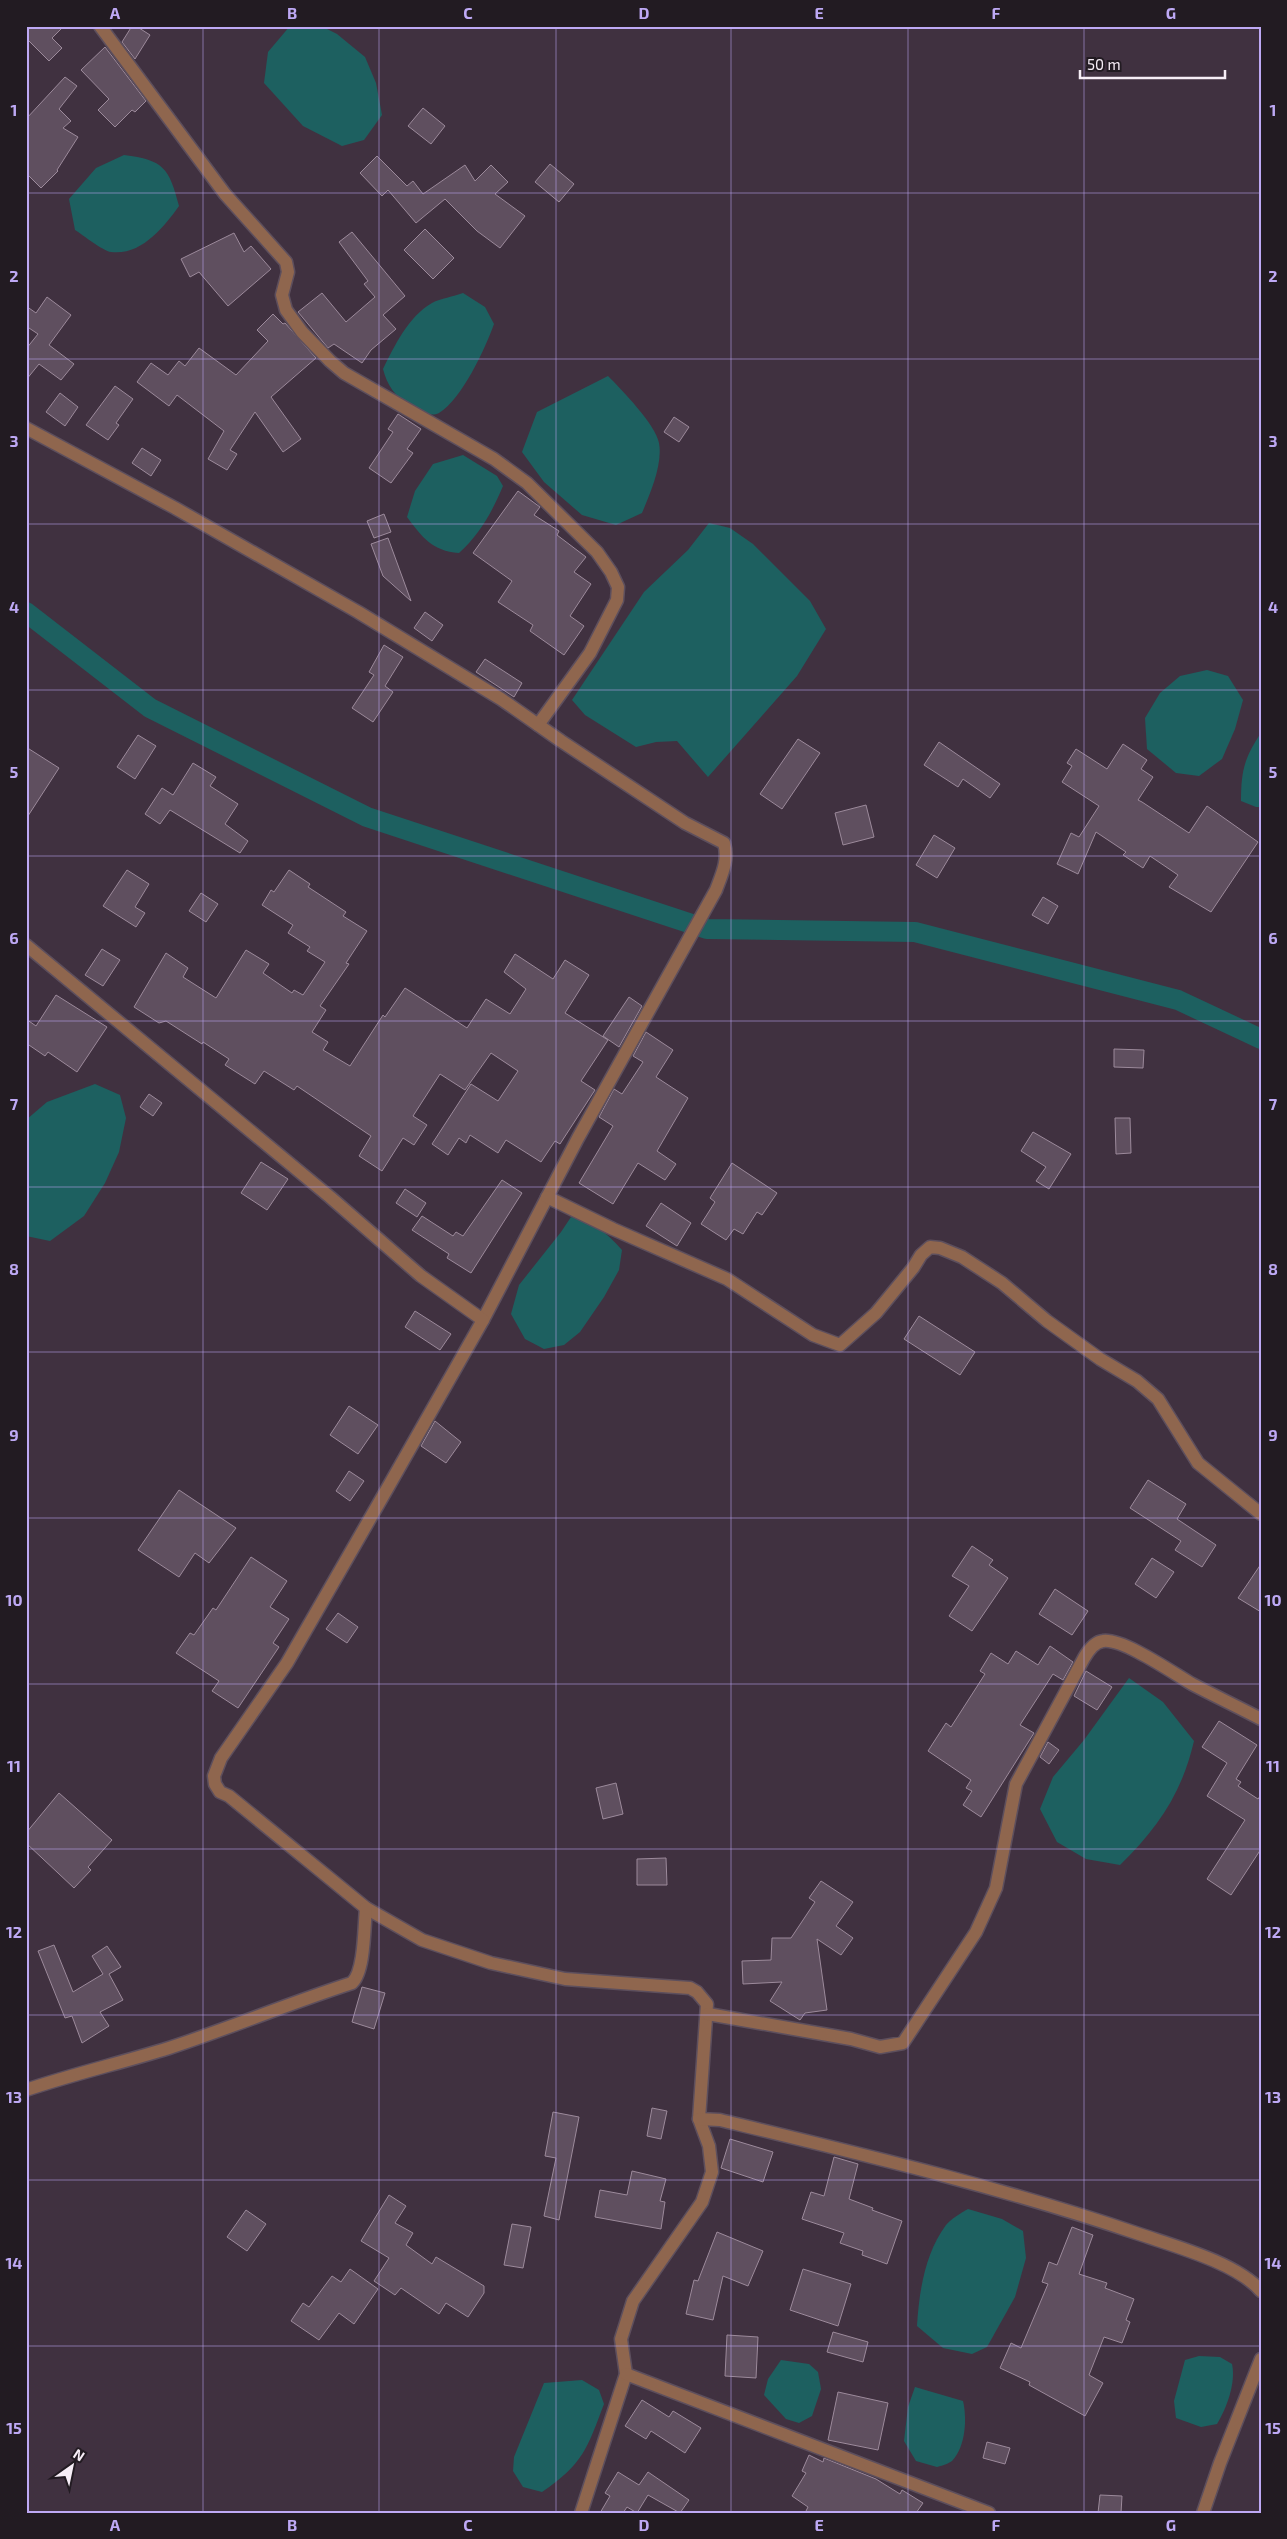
<svg xmlns="http://www.w3.org/2000/svg" width="1287" height="2539" font-family="'Exo 2',sans-serif">
  <style>
    .water { fill: #1d6060 }
    .lines { fill: none; stroke-linecap: round; stroke-linejoin: round }
    .canal { stroke: #1d6060; stroke-width: 20 }
    .building { fill: #5f4f5f; stroke: #9c8a9b }
    .street-casing { stroke: #5d4f5d; stroke-width: 15 }
    .street { stroke: #8f664e; stroke-width: 12 }
    .grid { fill: none; stroke: #bea9f5; stroke-width: 1; stroke-opacity: 0.55 }
    .neatline { fill: none; stroke: #bea9f5; stroke-width: 2 }
    .grid-label { font-size: 16px; text-anchor: middle; font-weight: bold; fill: #bea9f5 }
  </style>
  <rect width="100%" height="100%" fill="#403140"/>
  <g class="water">
    <path d="M290 26H321L337 34 365 57 376 83 382 115 364 140 342 146 303 126 264 83 268 52Z"/>
    <path d="M124 155C164 160 169 168 179 206 164 227 141 256 111 252 103 251 83 235 75 230L69 199 96 168Z"/>
    <path d="M463 293 485 307 494 324C485 349 462 399 439 413 429 418 418 410 410 405 395 397 387 385 383 369 395 345 408 317 432 303 441 298 453 297 463 293Z"/>
    <path d="M608 376C621 389 656 425 659 443 663 464 650 494 642 513L616 525 582 515 544 482 522 452 537 412Z"/>
    <path d="M463 455 497 476 503 486C492 512 480 534 459 553 432 551 422 537 407 517L415 491 433 464Z"/>
    <path d="M709 523 730 528 753 544 810 601 826 629 797 676 708 777 677 741 656 742 636 747 585 715 572 700 644 592 688 550Z"/>
    <path d="M1207 670 1228 676 1243 700 1235 729 1222 759 1199 776 1176 773 1147 749 1145 718 1160 693 1180 676Z"/>
    <path d="M1261 733V807H1256L1241 801C1241 772 1244 758 1261 733Z"/>
    <path d="M95 1084 120 1095 126 1118 119 1152 105 1183 84 1216 50 1241 26 1236V1120L47 1102Z"/>
    <path d="M571 1217C595 1223 605 1231 622 1250L619 1270 604 1297 580 1332 564 1345 544 1349 525 1339 511 1314 519 1285 561 1232Z"/>
    <path d="M1129 1678 1163 1702 1194 1741C1182 1793 1158 1828 1120 1865L1086 1859 1057 1842 1040 1809 1053 1777 1084 1740Z"/>
    <path d="M968 2209 1002 2219 1023 2231 1026 2258 1015 2297 987 2347 972 2354 943 2348 917 2326C919 2292 925 2253 946 2225 951 2219 961 2213 968 2209Z"/>
    <path d="M1199 2356 1220 2357 1232 2364C1236 2383 1227 2407 1217 2424L1201 2427 1176 2418 1174 2401 1185 2360Z"/>
    <path d="M781 2360 809 2364 818 2372 821 2389 812 2416 799 2423 786 2419 764 2395 768 2379Z"/>
    <path d="M582 2380 599 2390 604 2404C587 2449 583 2464 542 2492L523 2487 513 2471 514 2457 544 2383Z"/>
    <path d="M915 2387 963 2401C967 2418 966 2446 952 2461 948 2464 941 2466 937 2467L916 2461 904 2441 908 2407Z"/>
  </g>
  <g class="lines">
    <path class="canal" d="M26 612 150 708 367 817 707 929 915 932 1178 1000 1261 1039"/>
  </g>
  <g class="building">
    <path d="M26 26H64L52 38 62 48 49 61 26 38Z"/>
    <path d="M132 26H136L150 35 135 59 122 42Z"/>
    <path d="M105 47 146 101 135 112 132 110 115 127 98 110 109 99 81 70Z"/>
    <path d="M65 77 77 86 59 109 71 121 63 128 78 137 57 170 58 171 41 188 26 173V119Z"/>
    <path d="M423 108 445 126 431 144 408 126Z"/>
    <path d="M377 156 407 186 413 181 423 194 465 165 475 181 491 165 508 182 495 194 525 216 500 248 477 231 445 199 416 223 388 190 382 196 360 173Z"/>
    <path d="M550 164 574 184 559 202 535 182Z"/>
    <path d="M425 229 454 258 433 279 404 250Z"/>
    <path d="M352 232 405 296 383 315 396 329 371 350 362 363 334 344 328 348 298 312 322 293 346 322 375 297 364 284 368 281 339 242Z"/>
    <path d="M234 233 244 252 251 246 271 269 228 306 199 272 190 277 181 259Z"/>
    <path d="M47 297 71 315 49 345 74 364 61 380 39 364 26 380V349L38 334 26 326V306L36 313Z"/>
    <path d="M273 314 283 324 285 323 316 358 271 397 301 439 283 452 255 412 230 450 237 454 227 470 208 459 224 431 177 395 169 406 137 382 151 363 168 375 179 361 185 366 199 348 236 375 268 341 257 330Z"/>
    <path d="M115 386 133 399 116 423 119 425 108 440 86 425Z"/>
    <path d="M60 393 78 407 65 426 46 412Z"/>
    <path d="M398 414 421 429 407 449 413 453 391 483 369 468 393 432 388 429Z"/>
    <path d="M674 417 689 427 679 442 664 432Z"/>
    <path d="M142 448 161 460 151 476 132 463Z"/>
    <path d="M518 491 540 507 534 515 559 531 557 535 586 557 574 572 591 584 570 616 584 626 564 655 530 631 533 625 498 602 512 581 473 553Z"/>
    <path d="M384 514 391 532 374 538 367 521Z"/>
    <path d="M388 538 411 601 383 576 371 544Z"/>
    <path d="M425 612 443 625 432 641 414 628Z"/>
    <path d="M384 645 403 657 385 686 393 692 373 722 352 708 374 675 369 672Z"/>
    <path d="M485 659 522 683 514 697 476 672Z"/>
    <path d="M138 735 156 746 135 779 117 767Z"/>
    <path d="M798 739 820 753 782 809 760 794Z"/>
    <path d="M939 742 1000 784 990 798 963 779 958 787 924 765Z"/>
    <path d="M1123 744 1147 760 1141 769 1153 777 1138 800 1142 802 1189 833 1207 806 1258 842 1211 912 1169 887 1178 875 1150 856 1143 868 1123 855 1126 852 1096 832 1078 874 1057 864 1071 833 1079 837 1099 806 1062 782 1072 766 1067 763 1076 749 1107 769Z"/>
    <path d="M26 747 59 768 26 819Z"/>
    <path d="M193 763 216 777 210 786 238 804 225 824 248 841 240 853 170 810 160 824 145 814 162 788 173 795Z"/>
    <path d="M866 805 874 837 843 845 835 813Z"/>
    <path d="M934 835 955 848 937 878 916 865Z"/>
    <path d="M127 870 149 884 135 907 145 913 136 927 103 906Z"/>
    <path d="M289 870 310 884 308 887 346 912 343 916 367 931 346 963 349 964 320 1006 326 1010 312 1032 328 1042 323 1050 350 1066 383 1015 385 1017 405 988 467 1028 486 999 510 1014 526 989 504 972 515 954 553 979 565 960 589 975 565 1013 608 1040 581 1081 595 1090 560 1144 555 1141 541 1162 506 1140 498 1153 470 1135 466 1143 459 1138 448 1155 432 1144 471 1084 498 1101 518 1071 491 1053 465 1090 440 1074 413 1116 427 1125 414 1145 403 1138 382 1171 359 1156 371 1136 331 1109 297 1086 294 1090 264 1071 255 1084 225 1065 229 1059 203 1042 202 1044 166 1021 159 1023 134 1007 166 953 188 968 183 977 216 998 246 950 269 964 263 973 292 993 294 990 303 995 325 962 307 951 310 947 288 933 293 925 262 905 271 890 274 892Z"/>
    <path d="M201 893 218 904 206 922 189 911Z"/>
    <path d="M1043 897 1058 906 1048 924 1032 915Z"/>
    <path d="M102 949 120 960 103 986 85 975Z"/>
    <path d="M56 995 107 1027 77 1072 48 1052 45 1056 26 1043V1019L36 1026Z"/>
    <path d="M629 997 642 1006 619 1047 603 1036Z"/>
    <path d="M646 1032 673 1050 656 1077 688 1098 657 1151 676 1164 665 1180 638 1163 613 1204 579 1183 613 1126 599 1117 614 1089 622 1094 643 1062 633 1056Z"/>
    <path d="M1114 1049 1144 1050 1143 1068 1114 1067Z"/>
    <path d="M149 1094 162 1103 153 1116 140 1107Z"/>
    <path d="M1115 1118H1130L1131 1153 1116 1154Z"/>
    <path d="M1033 1132 1071 1154 1049 1189 1036 1181 1046 1167 1021 1151Z"/>
    <path d="M261 1162 288 1179 267 1210 241 1193Z"/>
    <path d="M732 1163 777 1193 762 1215 757 1212 743 1234 734 1229 726 1240 701 1224 715 1202 710 1198Z"/>
    <path d="M502 1180 522 1193 471 1273 447 1258 449 1254 412 1230 422 1216 453 1236 456 1232 463 1236Z"/>
    <path d="M405 1189 426 1203 417 1217 396 1203Z"/>
    <path d="M661 1203 691 1223 677 1246 646 1226Z"/>
    <path d="M415 1311 451 1334 440 1350 405 1327Z"/>
    <path d="M919 1316 975 1352 960 1375 904 1339Z"/>
    <path d="M349 1406 378 1425 358 1454 330 1435Z"/>
    <path d="M435 1421 461 1442 446 1463 421 1446Z"/>
    <path d="M349 1471 364 1481 350 1501 336 1491Z"/>
    <path d="M1148 1480 1186 1504 1177 1519 1216 1545 1202 1567 1175 1550 1181 1541 1130 1508Z"/>
    <path d="M179 1490 236 1528 209 1563 195 1553 179 1577 138 1550Z"/>
    <path d="M972 1546 993 1560 989 1565 1008 1578 972 1631 949 1616 969 1586 952 1576Z"/>
    <path d="M251 1557 287 1581 270 1607 289 1619 273 1643 279 1647 238 1708 212 1691 219 1681 176 1653 190 1633 194 1635 213 1608 216 1610Z"/>
    <path d="M1152 1558 1174 1572 1156 1598 1135 1584Z"/>
    <path d="M1261 1564V1612L1238 1598Z"/>
    <path d="M1055 1589 1088 1611 1072 1635 1039 1614Z"/>
    <path d="M338 1613 358 1627 347 1643 326 1629Z"/>
    <path d="M1050 1646 1073 1662 1063 1680 1053 1674 1020 1725 1034 1733 981 1817 963 1805 972 1791 966 1788 971 1780 928 1751 946 1723 951 1727 985 1674 980 1671 991 1653 1008 1664 1016 1651 1038 1665Z"/>
    <path d="M1086 1671 1112 1687 1097 1710 1074 1696Z"/>
    <path d="M1219 1721 1257 1745 1236 1779 1241 1782 1238 1786 1258 1799 1261 1795V1849L1231 1895 1207 1879 1245 1820 1207 1796 1227 1763 1202 1747Z"/>
    <path d="M1048 1742 1059 1750 1049 1764 1040 1757Z"/>
    <path d="M616 1783 623 1814 603 1819 596 1788Z"/>
    <path d="M59 1793 112 1840 88 1867 91 1870 74 1888 26 1843V1833Z"/>
    <path d="M666 1858 667 1885H637V1859Z"/>
    <path d="M821 1881 853 1902 836 1926 853 1938 841 1955 817 1939 827 2010 805 2013 800 2020 770 2001 782 1982 743 1984 742 1961 771 1960 772 1938H791L815 1902 809 1898Z"/>
    <path d="M54 1945 73 1992 103 1974 92 1956 107 1946 121 1967 109 1974 123 2000 100 2012 109 2026 82 2043 72 2016 65 2018 38 1951Z"/>
    <path d="M362 1987 385 1993 374 2029 352 2022Z"/>
    <path d="M652 2108 667 2111 661 2139 647 2136Z"/>
    <path d="M553 2112 579 2117 559 2220 544 2216 556 2158 545 2156Z"/>
    <path d="M730 2139 773 2152 763 2182 721 2168Z"/>
    <path d="M834 2157 858 2164 849 2199 873 2208 872 2210 902 2221 887 2264 862 2255 863 2251 840 2243 844 2233 802 2219 811 2192 824 2196Z"/>
    <path d="M632 2171 666 2179 660 2201 665 2202 661 2229 595 2217 600 2190 627 2195Z"/>
    <path d="M389 2195 406 2206 395 2223 413 2233 406 2245 432 2264 436 2257 484 2286V2293L468 2317 446 2303 439 2314 401 2288 395 2295 374 2281 389 2258 361 2241Z"/>
    <path d="M246 2210 266 2224 247 2251 227 2237Z"/>
    <path d="M512 2224 531 2227 523 2268 504 2265Z"/>
    <path d="M1072 2227 1093 2235 1079 2274 1107 2283 1105 2288 1134 2299 1126 2320 1130 2322 1122 2343 1104 2337 1089 2375 1103 2383 1085 2416 1029 2385 1030 2382 1000 2368 1011 2343 1021 2348 1048 2284 1042 2282 1049 2262 1057 2265Z"/>
    <path d="M717 2232 763 2251 748 2286 723 2276 713 2320 686 2314 694 2280 698 2281Z"/>
    <path d="M350 2269 378 2289 354 2324 339 2313 319 2340 291 2321 303 2303 309 2307 332 2276 341 2282Z"/>
    <path d="M803 2269 851 2284 838 2326 790 2310Z"/>
    <path d="M833 2332 868 2342 863 2362 827 2352Z"/>
    <path d="M727 2335 758 2337 756 2378 725 2376Z"/>
    <path d="M838 2392 888 2403 878 2450 828 2440Z"/>
    <path d="M642 2400 669 2417 673 2411 701 2428 685 2453 651 2431 646 2439 625 2426Z"/>
    <path d="M987 2442 1010 2448 1005 2464 983 2458Z"/>
    <path d="M809 2455 823 2462 824 2458 876 2479 900 2494 902 2490 923 2503 916 2513H805L808 2507 792 2496 806 2473 802 2471Z"/>
    <path d="M618 2472 639 2485 648 2472 689 2500 680 2513 648 2495 637 2513 627 2507 623 2513H600L610 2496 605 2493Z"/>
    <path d="M1100 2495 1122 2496 1121 2513H1098Z"/>
  </g>
  <g class="lines">
    <defs>
      <g id="street">
        <path d="M100 26 225 194 286 262 288 272 282 295 286 310 302 332 330 361 344 373 494 459 527 483 597 552 611 572 618 587 617 600 590 653 538 725"/>
        <path d="M26 428 175 508 358 612 501 699 561 741 685 823 724 843C729 860 722 874 716 890L578 1138 483 1320 387 1489 287 1663 221 1758 214 1776 215 1784 220 1792 229 1796 366 1908 422 1940 491 1963 565 1979 690 1988 697 1992 707 2004 699 2119 709 2146 712 2172 702 2202 633 2301 621 2339 626 2374 581 2513"/>
        <path d="M26 945 330 1197 421 1276 483 1320"/>
        <path d="M547 1197 613 1229 727 1279 813 1335 840 1345 876 1313 913 1268 921 1255 930 1247 940 1248 962 1257 1002 1283 1047 1321 1100 1359 1137 1381 1158 1399 1198 1463 1261 1514"/>
        <path d="M708 2014 851 2039 880 2047 903 2043 976 1932 996 1888 1016 1784 1084 1658C1088 1651 1094 1642 1103 1641 1123 1638 1173 1673 1192 1684 1215 1696 1238 1707 1261 1719"/>
        <path d="M26 2090C73 2074 121 2063 169 2048 230 2028 290 2003 352 1983 365 1971 364 1926 366 1908"/>
        <path d="M699 2119 720 2120C861 2154 1001 2187 1139 2234 1174 2246 1237 2263 1261 2291"/>
        <path d="M626 2374 989 2513"/>
        <path d="M1203 2513 1220 2463 1261 2359"/>
      </g>
    </defs>
    <use href="#street" class="street-casing"/>
    <use href="#street" class="street"/>
  </g>
  <path class="grid" d="M203 26V2513M379 26V2513M556 26V2513M731 26V2513M908 26V2513M1084 26V2513M26 193H1261M26 359H1261M26 524H1261M26 690H1261M26 856H1261M26 1021H1261M26 1187H1261M26 1352H1261M26 1518H1261M26 1684H1261M26 1849H1261M26 2015H1261M26 2180H1261M26 2346H1261"/>
  <rect width="1287" height="2539" fill="none" stroke="#221b22" stroke-width="55"/>
  <g transform="translate(72 2466) rotate(33)" stroke="#221b22" stroke-width="4" paint-order="stroke">
  <path d="M0-4L9 19L0 12L-9 19Z" fill="#f7eef7"/>
  <text y="-8" font-size="14" font-weight="bold" text-anchor="middle" fill="#f7eef7">N</text>
  </g>
  <path d="M1080 70v8h145v-8" fill="none" stroke="#f7eef7" stroke-width="2.5"/>
  <text x="1087" y="70" font-size="15" fill="#f7eef7" stroke="#221b22" stroke-width="4" paint-order="stroke">50 m</text>
  <rect x="28" y="28" width="1232" height="2484" class="neatline"/>
  <g class="grid-label">
    <text x="115" y="19">A</text>
    <text x="292" y="19">B</text>
    <text x="468" y="19">C</text>
    <text x="644" y="19">D</text>
    <text x="819" y="19">E</text>
    <text x="996" y="19">F</text>
    <text x="1171" y="19">G</text>
    <text x="14" y="116">1</text>
    <text x="1273" y="116">1</text>
    <text x="14" y="282">2</text>
    <text x="1273" y="282">2</text>
    <text x="14" y="447">3</text>
    <text x="1273" y="447">3</text>
    <text x="14" y="613">4</text>
    <text x="1273" y="613">4</text>
    <text x="14" y="778">5</text>
    <text x="1273" y="778">5</text>
    <text x="14" y="944">6</text>
    <text x="1273" y="944">6</text>
    <text x="14" y="1110">7</text>
    <text x="1273" y="1110">7</text>
    <text x="14" y="1275">8</text>
    <text x="1273" y="1275">8</text>
    <text x="14" y="1441">9</text>
    <text x="1273" y="1441">9</text>
    <text x="14" y="1606">10</text>
    <text x="1273" y="1606">10</text>
    <text x="14" y="1772">11</text>
    <text x="1273" y="1772">11</text>
    <text x="14" y="1938">12</text>
    <text x="1273" y="1938">12</text>
    <text x="14" y="2103">13</text>
    <text x="1273" y="2103">13</text>
    <text x="14" y="2269">14</text>
    <text x="1273" y="2269">14</text>
    <text x="14" y="2434">15</text>
    <text x="1273" y="2434">15</text>
    <text x="115" y="2531">A</text>
    <text x="292" y="2531">B</text>
    <text x="468" y="2531">C</text>
    <text x="644" y="2531">D</text>
    <text x="819" y="2531">E</text>
    <text x="996" y="2531">F</text>
    <text x="1171" y="2531">G</text>
  </g>
</svg>
